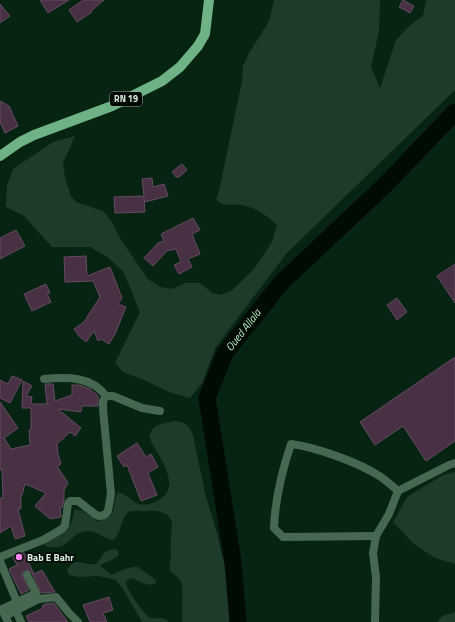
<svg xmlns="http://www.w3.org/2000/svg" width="455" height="622" font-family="'Titillium Web',sans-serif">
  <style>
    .green { fill: #1e3a28 }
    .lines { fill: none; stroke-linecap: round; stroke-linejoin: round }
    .river { stroke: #000b02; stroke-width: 17 }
    .building { fill: #493145; stroke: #644b61 }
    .street { stroke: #476751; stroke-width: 8 }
    .primary { stroke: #6fb285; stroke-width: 10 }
    .poi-dot { fill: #f888eb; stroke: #020904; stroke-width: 1.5 }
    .labels { text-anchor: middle; stroke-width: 3.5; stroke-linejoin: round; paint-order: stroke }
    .shield { fill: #020904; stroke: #9ba99f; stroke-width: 1 }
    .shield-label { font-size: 9px; font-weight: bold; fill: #ddede1 }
    .poi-label { font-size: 10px; font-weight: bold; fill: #ddede1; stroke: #020904; text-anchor: start }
    .water-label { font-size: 11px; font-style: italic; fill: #b0ebc2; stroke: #020904 }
  </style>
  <rect width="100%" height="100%" fill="#072312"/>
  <g class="green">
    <path d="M274 0H380L379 31 371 67 380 88 396 40 410 25 423 16 426 0H455V90L286 254 216 347 202 383 190 398 169 392 144 380 123 372 115 363 140 312 123 271 106 256 90 247H52L24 216 6 207 7 185 13 169 53 142 75 136 63 163 65 178 71 196 76 202 103 211 112 222 121 240 148 279 160 287 172 289 185 283H200L212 293 221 295 231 291 254 269 272 242 277 225C268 216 256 208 242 205 231 203 226 208 216 200L219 191 242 81 243 66 249 53 269 21Z"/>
    <path d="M174 421C184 421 190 426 193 435L205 493 217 533 226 572 232 622H182C182 616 182 611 182 606 182 589 187 583 170 571 169 565 171 561 171 556 171 550 170 545 171 540 171 535 172 529 172 524 171 512 156 510 146 511 140 512 135 510 128 512 120 520 122 533 113 540 104 539 97 530 87 531 69 532 68 555 44 545L46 542C54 537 65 533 70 524 73 520 73 514 75 509L83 511 97 521C120 517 110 507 118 492 129 495 130 501 139 504 145 506 151 504 157 501 185 487 157 455 149 437 153 423 162 424 174 421Z"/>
    <path d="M455 472V564L435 558 414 544 393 522 407 497 443 475Z"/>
    <path d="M113 549 118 550 119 555C113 561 106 561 100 566L112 575 117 572 132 567H138L156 580V583C147 588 139 580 130 578L126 582 127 587C132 595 143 615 151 618 157 619 162 617 167 620L168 622H142L123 589 116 580 98 576 79 577 69 575 67 570C75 555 83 566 96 564L105 552Z"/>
    <path d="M455 612V622H437L442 616Z"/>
  </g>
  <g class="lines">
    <path class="river" d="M238 622 233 562 207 398 225 353 282 282 384 186 455 112"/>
  </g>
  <g class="building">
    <path d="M40 0H69L48 13Z"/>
    <path d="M83 0H104L91 11 92 12 77 22 69 10Z"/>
    <path d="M403 0 414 6 410 13 399 7Z"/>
    <path d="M0 4 10 16 0 23Z"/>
    <path d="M0 101 9 106 18 126 5 133 0 122Z"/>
    <path d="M182 164 187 170 179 177H176L172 172Z"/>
    <path d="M152 178 153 187 164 184 168 196 145 202 144 198 145 212 115 213 114 197 144 196 142 179Z"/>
    <path d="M193 218 200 230 192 234 200 254 188 259 192 267 179 274 174 265 181 262 176 249 167 251 153 266 144 258 158 243 164 241 161 234Z"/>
    <path d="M16 230 25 246 0 259V238Z"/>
    <path d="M86 256 87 276 110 267 122 298 118 304 126 307 115 334 109 344 101 339 98 341 94 331 86 342 79 336 74 329 84 322 100 297 93 281 65 282 64 257Z"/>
    <path d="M455 264V303L437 276Z"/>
    <path d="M46 284 50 293 47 294 51 302 32 311 24 294Z"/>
    <path d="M397 298 407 312 397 320 387 305Z"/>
    <path d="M455 357V441L426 461 403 426 375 445 360 422Z"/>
    <path d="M12 376 22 380 10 403 0 398V380L8 384Z"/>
    <path d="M23 381 32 386 26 396 32 397 31 404H47L45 384H53L55 401 72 395V385H79L90 389 98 396V406H82L81 412 58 409 81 428 75 436 70 432 57 444 58 454 61 464 57 466 68 483 64 490V501L62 508H60L61 517 50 519 35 506 46 493 25 484 22 495H21V509H18L25 536 15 539 11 526 0 533V498H3L2 469 0 470V402L18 428 4 438 11 449 30 445 29 430H31V408H22Z"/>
    <path d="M137 443 146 457 151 454 158 467 148 473 157 495 141 501 127 465 124 467 117 456Z"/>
    <path d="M24 553 34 574 42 570 55 592 41 593 32 573 27 570 23 572 22 575 29 590 21 594 9 569 17 565 13 558Z"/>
    <path d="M109 597 113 610 103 613 107 622H90L83 605Z"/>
    <path d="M54 603 68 622H29L26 616 43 608 42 606 45 604Z"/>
  </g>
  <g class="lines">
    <g class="street">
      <path d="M44 379C67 377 91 376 106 396"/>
      <path d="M376 536 283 537 274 528C275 499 282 471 291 444 316 447 360 463 381 477 387 481 393 487 398 491"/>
      <path d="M0 557 43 540 62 529 65 525 68 504 70 501H78L96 515C101 517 105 516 108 511L111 494 103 409V401L106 396H113L142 408 160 411"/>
      <path d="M0 561 17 602 16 611 21 622"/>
      <path d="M5 616 39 599 56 597 69 613 78 622"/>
      <path d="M8 622 2 609 36 593 27 575"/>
      <path d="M375 622 376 577 373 553 376 536 389 514 398 491 449 465 455 463"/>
    </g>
    <path class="primary" d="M0 156 20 142 34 135 112 106 162 81 180 67 198 46 205 34 209 0"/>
  </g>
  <circle class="poi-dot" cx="19" cy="557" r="4"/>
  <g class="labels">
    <rect class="shield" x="110" y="92" width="32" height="14" rx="3"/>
    <g class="shield-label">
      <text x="126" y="102">RN 19</text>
    </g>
    <g class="poi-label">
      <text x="27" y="561">Bab E Bahr</text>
    </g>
    <g class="water-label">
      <text transform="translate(243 330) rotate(-52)" y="4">Oued Allala</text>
    </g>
  </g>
</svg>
